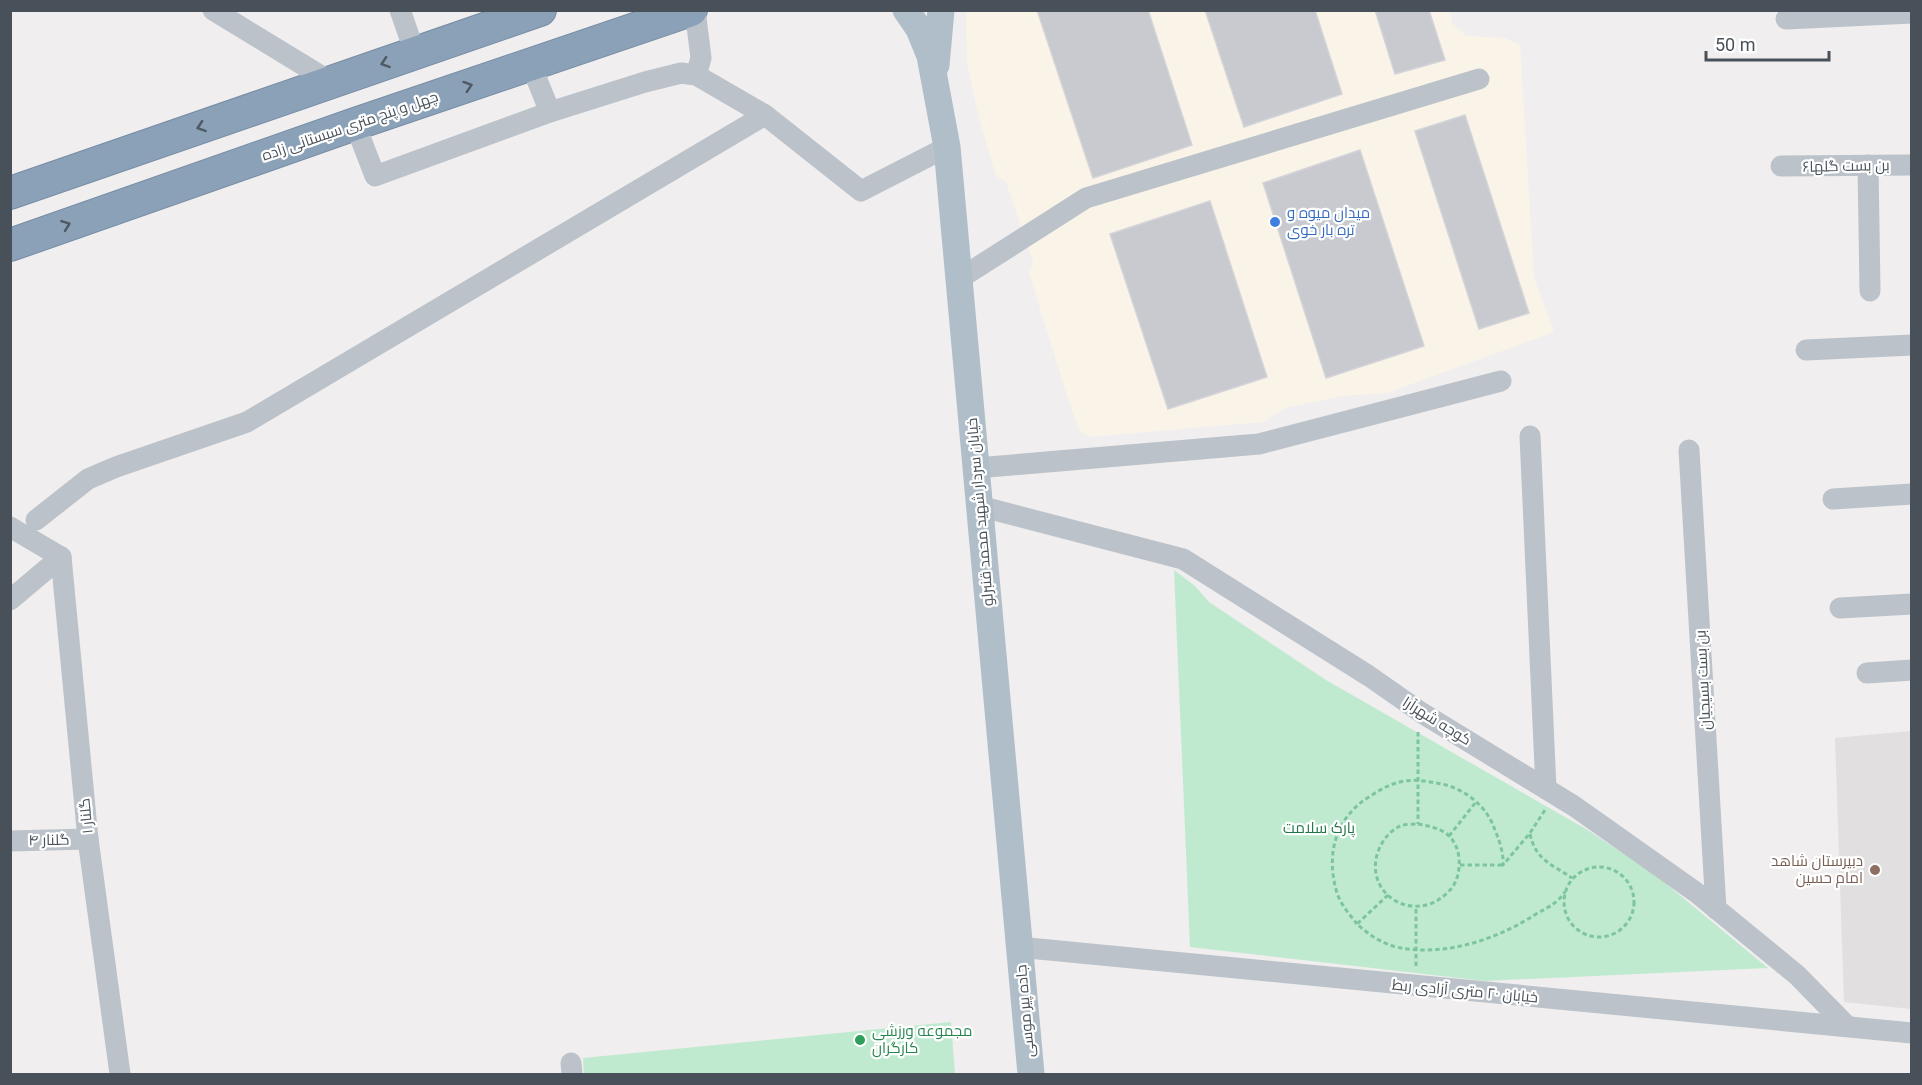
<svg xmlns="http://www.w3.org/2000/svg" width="1922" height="1085" font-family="Roboto,Cairo,sans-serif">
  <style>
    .commercial { fill: #faf4e8 }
    .education { fill: #e1dfdf }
    .green { fill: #c0ead0 }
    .building { fill: #c9cad0; stroke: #d2d4d9; stroke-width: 1.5 }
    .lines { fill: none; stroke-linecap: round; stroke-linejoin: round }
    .highway-casing { stroke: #768da4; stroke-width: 34 }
    .path { stroke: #7cc59f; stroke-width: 3; stroke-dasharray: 4.5 3; stroke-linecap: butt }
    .minor { stroke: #bbc2c9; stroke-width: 21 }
    .major { stroke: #b0beca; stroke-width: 27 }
    .highway { stroke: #8aa1b8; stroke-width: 32 }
    .oneway { stroke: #4f5962 }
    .shop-dot { fill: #3f7fe0; stroke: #fff; stroke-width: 2 }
    .education-dot { fill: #8d6e63; stroke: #fff; stroke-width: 2 }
    .leisure-dot { fill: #2e9e5b; stroke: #fff; stroke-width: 2 }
    .labels { text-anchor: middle; stroke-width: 4.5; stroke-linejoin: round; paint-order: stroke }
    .street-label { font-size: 15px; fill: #485159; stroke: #fff }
    .shop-label { font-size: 15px; fill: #366cbe; stroke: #fff; text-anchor: start }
    .park-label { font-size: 15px; fill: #207448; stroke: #fff }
    .education-label { font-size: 15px; fill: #785e54; stroke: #fff; text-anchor: end }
    .leisure-label { font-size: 15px; fill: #27864d; stroke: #fff; text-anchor: start }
  </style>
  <rect width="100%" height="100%" fill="#f0eeee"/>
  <path class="commercial" d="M966 11H1450L1452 23 1466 36 1505 38 1520 45 1534 278 1554 332 1387 393 1342 396 1285 408 1263 422 1090 437 1080 431 1070 405 1029 273 1033 262 1006 182 996 176 979 118 967 63Z"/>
  <path class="education" d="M1911 731V1009L1844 1002 1835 738Z"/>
  <g class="green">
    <path d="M1174 570 1195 586 1209 602 1326 680 1586 829 1653 873 1768 968 1485 981 1190 947Z"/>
    <path d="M951 1022 955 1074H584L583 1058Z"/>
  </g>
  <g class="building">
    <path d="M1037 10H1148L1192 145 1093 178Z"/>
    <path d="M1205 10H1315L1342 94 1244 127Z"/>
    <path d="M1375 10H1429L1445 60 1395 74Z"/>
    <path d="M1465 115 1529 313 1479 329 1415 131Z"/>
    <path d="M1360 150 1424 346 1326 378 1263 183Z"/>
    <path d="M1210 201 1267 377 1168 409 1110 234Z"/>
  </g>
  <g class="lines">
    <defs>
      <g id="highway">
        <path d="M10 193 540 10"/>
        <path d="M10 245 355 124 691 10"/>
      </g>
    </defs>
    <use href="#highway" class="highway-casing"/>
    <g class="path">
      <path d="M1418 732V824"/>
      <path d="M1418 824C1429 826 1440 828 1448 835 1463 848 1462 876 1451 889 1415 930 1357 891 1381 845 1385 837 1392 830 1400 826 1405 824 1413 824 1418 824Z"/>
      <path d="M1530 834C1536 861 1552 864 1572 878"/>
      <path d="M1449 836 1476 802"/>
      <path d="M1460 865H1503"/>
      <circle cx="1599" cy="902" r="35"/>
      <path d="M1388 895 1357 924C1369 935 1384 945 1401 948 1447 956 1498 939 1536 914 1550 906 1555 905 1565 892"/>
      <path d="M1357 924C1350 915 1341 905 1337 893 1325 853 1336 816 1372 795 1383 788 1392 783 1405 781 1417 779 1430 782 1442 784 1464 789 1484 804 1493 825 1498 837 1504 852 1503 865L1530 833 1545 810"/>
      <path d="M1416 966V908"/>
    </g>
    <g class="minor">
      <path d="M213 10 331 82"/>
      <path d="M400 10 415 53"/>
      <path d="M695 10 701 58 696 75"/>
      <path d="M1786 19 1912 13"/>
      <path d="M531 65 550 112"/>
      <path d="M355 124 375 176 550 112 645 82 681 73 696 75 765 115"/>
      <path d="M1868 165 1870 291"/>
      <path d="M1781 166 1912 165"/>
      <path d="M959 279 1086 198 1479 79"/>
      <path d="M1806 350 1912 345"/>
      <path d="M1530 436 1546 789"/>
      <path d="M1689 450 1716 909"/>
      <path d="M976 468 1259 444 1501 381"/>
      <path d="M1833 499 1912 494"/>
      <path d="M979 506 1183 559 1369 676 1422 713 1574 806 1697 893 1797 975 1847 1026"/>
      <path d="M36 520 88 479 116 467 247 422 765 115 861 191 947 147"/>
      <path d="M10 527 61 557"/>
      <path d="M61 557 88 839 120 1074"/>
      <path d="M10 600 61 557"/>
      <path d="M1840 608 1912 604"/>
      <path d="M1867 673 1912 670"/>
      <path d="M10 841 88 839"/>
      <path d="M1018 947 1912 1033"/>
      <path d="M571 1063 572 1074"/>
    </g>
    <g class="major">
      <path d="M906 10 919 29 930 56 947 147 1031 1074"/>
      <path d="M936 65 941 10"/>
    </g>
    <use href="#highway" class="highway"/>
  </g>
  <defs><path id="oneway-chevron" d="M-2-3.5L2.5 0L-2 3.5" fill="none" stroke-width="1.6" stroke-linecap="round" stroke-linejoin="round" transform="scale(1.5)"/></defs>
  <g class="oneway">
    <use href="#oneway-chevron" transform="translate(385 63) rotate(161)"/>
    <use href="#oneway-chevron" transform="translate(468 86) rotate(-18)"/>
    <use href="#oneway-chevron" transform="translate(201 127) rotate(161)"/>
    <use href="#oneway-chevron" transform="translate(66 225) rotate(-20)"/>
  </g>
  <circle class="shop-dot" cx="1275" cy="222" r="6"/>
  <circle class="education-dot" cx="1875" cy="870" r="6"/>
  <circle class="leisure-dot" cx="860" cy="1040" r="6"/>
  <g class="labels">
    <g class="street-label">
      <text transform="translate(350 126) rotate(-19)" y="5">چهل و پنج متری سیستانی زاده</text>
      <text transform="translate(1846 166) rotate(-1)" y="5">بن بست گلها۶</text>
      <text transform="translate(980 512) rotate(-95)" y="5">خیابان سردار شهید محمد قنبرلو</text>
      <text transform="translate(1703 680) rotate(-93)" y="5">بن بست بسیجیان</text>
      <text transform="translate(1437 721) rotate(32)" y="5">کوچه شهرآرا</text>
      <text transform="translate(86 816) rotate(-96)" y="5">۱ گلنار</text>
      <text transform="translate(49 840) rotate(-1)" y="5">گلنار ۴</text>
      <text transform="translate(1465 991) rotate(5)" y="5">خیابان ۲۰ متری آزادی ربط</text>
      <text transform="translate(1025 1011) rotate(-95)" y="5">جاده پیر موسی</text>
    </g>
    <g class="shop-label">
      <text x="1287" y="218">میدان میوه و<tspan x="1287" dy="17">تره بار خوی</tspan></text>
    </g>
    <g class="park-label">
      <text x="1319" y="833">پارک سلامت</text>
    </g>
    <g class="education-label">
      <text x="1863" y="866">دبیرستان شاهد<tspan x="1863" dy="17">امام حسین</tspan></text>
    </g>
    <g class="leisure-label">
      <text x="872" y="1036">مجموعه ورزشی<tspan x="872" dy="17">کارگران</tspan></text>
    </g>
  </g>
  <rect width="1922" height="1085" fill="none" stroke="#485159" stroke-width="24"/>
  <path d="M1706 51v9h123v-9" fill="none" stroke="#485159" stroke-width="3"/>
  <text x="1715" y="51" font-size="18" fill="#485159" stroke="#ffffff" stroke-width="4.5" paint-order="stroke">50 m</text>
</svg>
